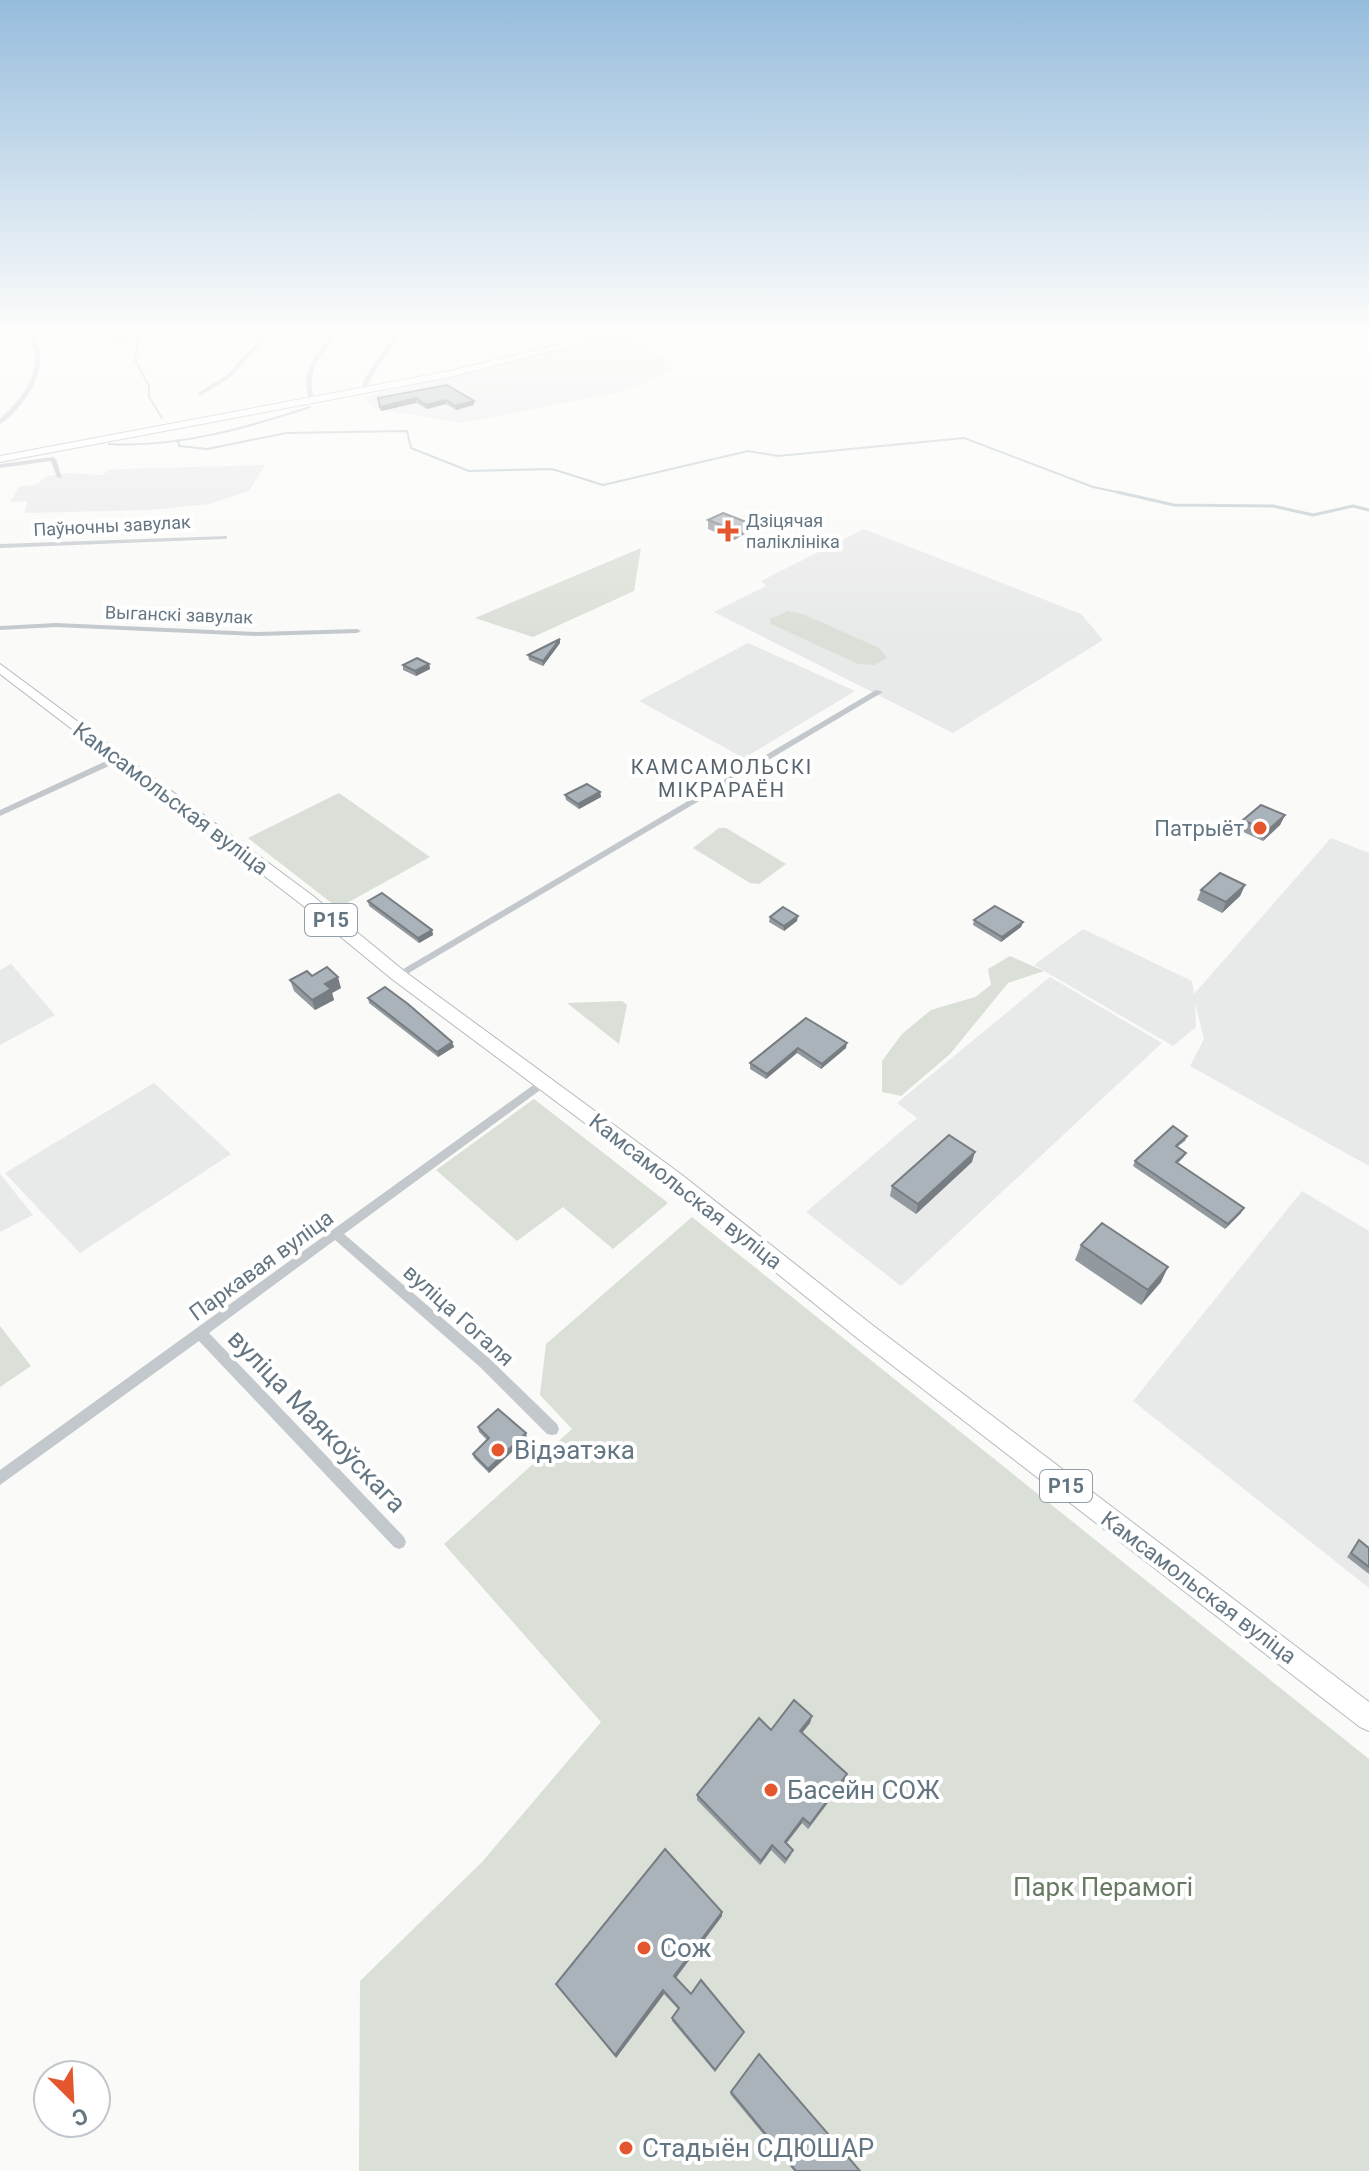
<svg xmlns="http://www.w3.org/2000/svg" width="1369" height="2171" font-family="Roboto,sans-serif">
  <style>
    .built { fill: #e8e9e9 }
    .green { fill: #dadfd7 }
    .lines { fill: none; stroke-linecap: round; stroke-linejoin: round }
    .stream-far1 { stroke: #bbc7cb; stroke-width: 2 }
    .stream { stroke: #bbc7cb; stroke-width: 3 }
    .primary-casing { stroke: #b5babe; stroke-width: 2 }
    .street { fill: #c3c8cc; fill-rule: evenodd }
    .primary { fill: #fff; fill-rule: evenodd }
    .wall { fill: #929a9f }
    .shaded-wall { fill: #777d82 }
    .building { fill: #aab3b9; stroke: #777d82; stroke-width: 2 }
    .poi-dot { fill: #e4572e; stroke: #fff; stroke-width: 3 }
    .labels { text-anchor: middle; stroke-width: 8; stroke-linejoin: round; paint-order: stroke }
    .far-poi-label { font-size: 18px; fill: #657683; stroke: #fff; text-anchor: start }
    .far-street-label { font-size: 18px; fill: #657683; stroke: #fff }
    .far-neighbourhood-label { font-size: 20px; letter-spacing: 2px; fill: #57646e; stroke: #fff }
    .shield { fill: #fff; stroke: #939fa8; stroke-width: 2 }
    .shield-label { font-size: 20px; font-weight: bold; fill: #657683 }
    .street-label { font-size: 22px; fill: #657683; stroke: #fff }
    .poi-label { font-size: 22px; fill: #657683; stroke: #fff; text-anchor: end }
    .near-street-label { font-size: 26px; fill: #657683; stroke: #fff }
    .near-poi-label { font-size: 26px; fill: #657683; stroke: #fff; text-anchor: start }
    .near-park-label { font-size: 26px; fill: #687a64; stroke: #fff }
  </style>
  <rect width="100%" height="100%" fill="#fafaf8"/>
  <g class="built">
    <path d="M626 334 671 363 672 371 625 391 462 423 373 408 362 397Z"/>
    <path d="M265 465 249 491 209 504 150 510 25 513 27 501 10 502 19 486 35 485 48 476 68 473 103 475 108 470 124 469Z"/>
    <path d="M864 529 1081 614 1103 640 953 733 714 612 766 586 761 581Z"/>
    <path d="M748 643 855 691 744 758 639 701Z"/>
    <path d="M1331 838 1369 853V1166L1190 1066 1204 1039 1195 1002 1196 1027 1173 1046 1034 965 1083 929 1192 981 1194 994Z"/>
    <path d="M11 964 55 1015 0 1045V970Z"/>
    <path d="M1050 977 1162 1043 901 1286 806 1212 917 1118 897 1103Z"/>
    <path d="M154 1083 231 1154 80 1253 5 1173Z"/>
    <path d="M0 1174 33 1215 0 1232Z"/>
    <path d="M1302 1191 1369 1231V1588L1133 1401Z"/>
  </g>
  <g class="green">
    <path d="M641 548 634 591 533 637 475 618Z"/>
    <path d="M788 611 803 614 879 648 887 658 874 665 858 664 771 624 770 619Z"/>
    <path d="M339 793 430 857 338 908 248 838Z"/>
    <path d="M719 828H726L786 864 759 884 750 883 693 848Z"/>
    <path d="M1010 956 1044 971 1008 983 950 1054 901 1096 882 1092V1061L902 1034 931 1010 975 997 991 985 988 969Z"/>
    <path d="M622 1001 627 1005 619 1044 567 1003Z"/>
    <path d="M534 1099 668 1203 613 1249 563 1207 517 1241 436 1170Z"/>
    <path d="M692 1217 1369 1759V2171H359L360 1981 482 1862 601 1722 444 1544 572 1429 540 1395 546 1344Z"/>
    <path d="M0 1326 31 1366 0 1387Z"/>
  </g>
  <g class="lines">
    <g class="stream-far1">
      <path d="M139 332 135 360 149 386V397L162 418"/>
      <path d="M178 440 179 446 207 449 286 433 407 431 411 448 469 471 552 469 603 485 748 451 778 456 964 438 1093 487 1126 494"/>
      <path d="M109 444C177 448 246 428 310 407"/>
    </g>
    <path class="stream" d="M1117 492 1174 505 1273 506 1313 515 1353 506 1369 510"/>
    <defs>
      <g id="primary">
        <path d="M608 332H623L450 377 0 462V456L450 371Z"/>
        <path d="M0 664 313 896 404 971 682 1175 871 1324 1369 1702V1731L1360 1727 857 1338 668 1185 392 979 301 904 0 674Z"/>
      </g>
    </defs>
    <use href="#primary" class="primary-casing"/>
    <g class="street">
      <path d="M28 332H33C35 341 40 349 40 358 41 382 20 411 0 424V419C17 404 36 381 35 357 35 349 30 340 28 332Z"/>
      <path d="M129 332H134V337L117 343 114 341 129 335Z"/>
      <path d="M143 332H149V334L144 335Z"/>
      <path d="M266 332H271L231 377 202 395H198V393L227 375Z"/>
      <path d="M334 332H339C322 354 303 372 316 402L311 403C297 374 316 354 334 332Z"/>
      <path d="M396 332H401L371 378 368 385 371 391 366 392 362 385 365 378Z"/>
      <path d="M53 457 56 459 62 478 57 477 51 461 0 468V464Z"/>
      <path d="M227 536V538L225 539 0 548V544Z"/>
      <path d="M56 623 257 632 357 629 361 631 357 633 257 636 56 627 0 630V626Z"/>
      <path d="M876 690 883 692 402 977H394L393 975Z"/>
      <path d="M119 755 122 756V760L0 816V810Z"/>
      <path d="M543 1078 548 1082 547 1085 344 1234 490 1359 557 1424 559 1429 557 1434 552 1435 547 1434 480 1367 335 1240 209 1333 404 1537 406 1542 404 1547 399 1549 394 1547 199 1341 0 1485V1470Z"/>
    </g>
    <use href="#primary" class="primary"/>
  </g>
  <g class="wall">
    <path d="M447 385 474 401V405L456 410 446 404 427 409 416 403 381 411 378 398Z"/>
    <path d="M708 520 748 532 734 540 708 529Z"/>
    <path d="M560 643 543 666 529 660 528 655Z"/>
    <path d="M429 664 430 669 416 676 403 670V665Z"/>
    <path d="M600 792 601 797 579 809 566 800 565 795Z"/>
    <path d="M1285 815 1280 825 1263 841 1239 830 1243 820Z"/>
    <path d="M1245 885 1240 896 1222 913 1197 900 1201 890Z"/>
    <path d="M368 901 432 930 433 935 419 943 369 906Z"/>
    <path d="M770 917 797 921 784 931 769 922Z"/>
    <path d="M974 920 1023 922 1021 927 1001 942 973 925Z"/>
    <path d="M312 976 341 988 332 993 334 1000 315 1010 294 991 290 980Z"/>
    <path d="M368 998 452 1042 454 1047 438 1057 369 1003Z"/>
    <path d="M806 1018 846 1048 821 1069 797 1053 766 1079 750 1069V1063Z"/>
    <path d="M1187 1136 1185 1141 1177 1147 1186 1153 1183 1158 1177 1164 1241 1213 1225 1229 1133 1166 1135 1161Z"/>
    <path d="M972 1162 916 1214 890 1196 892 1186Z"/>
    <path d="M1081 1245 1161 1282 1141 1305 1075 1260Z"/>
    <path d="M478 1427 527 1438 489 1473 474 1458 473 1454 487 1440 479 1432Z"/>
    <path d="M1359 1540 1369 1548V1574L1347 1557Z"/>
    <path d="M812 1716 810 1723 802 1732 847 1774 845 1780 808 1829 802 1823 786 1844 791 1855 785 1864 771 1850 760 1865 697 1800V1795Z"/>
    <path d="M722 1916 676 1978 691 1994 744 2032 715 2072 672 2021V2018L678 2009 664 1994 616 2058 556 1984Z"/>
    <path d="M731 2092 860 2171H794L730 2094Z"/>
  </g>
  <g class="shaded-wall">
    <path d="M416 398V403L381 411 380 407Z"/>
    <path d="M446 400V404L427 409 426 405Z"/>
    <path d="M474 401V405L456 410 455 406Z"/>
    <path d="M749 523 748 532 734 540V530Z"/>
    <path d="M560 639V643L543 666V661Z"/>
    <path d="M429 664 430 669 416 676 415 671Z"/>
    <path d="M600 792 601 797 579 809 578 804Z"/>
    <path d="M1285 815 1280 825 1263 841 1267 831Z"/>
    <path d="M1245 885 1240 896 1222 913 1226 902Z"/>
    <path d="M798 916 797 921 784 931V926Z"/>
    <path d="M1023 922 1021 927 1001 942 1002 937Z"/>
    <path d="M432 930 433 935 419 943 418 938Z"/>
    <path d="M338 977 341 988 332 993 334 1000 315 1010 312 1000 325 984Z"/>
    <path d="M452 1042 454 1047 438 1057 437 1052Z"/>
    <path d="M847 1043 846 1048 821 1069 822 1064Z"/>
    <path d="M798 1048 797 1053 766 1079 767 1074Z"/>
    <path d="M975 1152 972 1162 916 1214 918 1204Z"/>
    <path d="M1244 1208 1241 1213 1225 1229 1228 1224Z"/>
    <path d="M1168 1267 1161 1282 1141 1305 1148 1290Z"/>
    <path d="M526 1433 527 1438 489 1473 488 1469Z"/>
    <path d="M812 1716 810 1723 799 1737 800 1731Z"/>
    <path d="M847 1774 845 1780 808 1829 810 1824Z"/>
    <path d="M803 1818 802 1823 783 1847 785 1842Z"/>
    <path d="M772 1845 771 1850 760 1865 761 1861Z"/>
    <path d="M722 1912V1916L674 1980V1976Z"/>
    <path d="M663 1990 664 1994 616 2058 615 2055Z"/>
  </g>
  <g class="building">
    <path d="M447 385 474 401 455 406 446 400 426 405 416 398 380 407 378 398Z"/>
    <path d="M723 513 749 523 734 530 708 520Z"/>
    <path d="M560 639 543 661 528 655Z"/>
    <path d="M417 658 429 664 415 671 403 665Z"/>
    <path d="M587 784 600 792 578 804 565 795Z"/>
    <path d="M1261 805 1285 815 1267 831 1243 820Z"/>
    <path d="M1220 873 1245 885 1226 902 1201 890Z"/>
    <path d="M382 893 432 930 418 938 368 901Z"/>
    <path d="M995 906 1023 922 1002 937 974 920Z"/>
    <path d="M783 907 798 916 784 926 770 917Z"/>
    <path d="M327 967 338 977 325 984 331 989 312 1000 290 980 307 971 312 976Z"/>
    <path d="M385 987 408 1004 452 1042 437 1052 368 998Z"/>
    <path d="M806 1018 847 1043 822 1064 798 1048 767 1074 750 1063Z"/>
    <path d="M1173 1126 1187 1136 1176 1146 1186 1153 1176 1162 1244 1208 1228 1224 1135 1161Z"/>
    <path d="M949 1135 975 1152 918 1204 892 1186Z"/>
    <path d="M1102 1223 1168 1267 1148 1290 1081 1245Z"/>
    <path d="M498 1409 526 1433 488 1469 473 1454 489 1438 478 1427Z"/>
    <path d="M1359 1540 1369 1548V1567L1351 1553Z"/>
    <path d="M794 1700 812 1716 800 1731 847 1774 810 1824 803 1818 785 1842 793 1850 786 1859 772 1845 761 1861 697 1795 759 1718 771 1730Z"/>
    <path d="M665 1849 722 1912 674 1976 691 1994 701 1980 744 2032 715 2070 672 2018 679 2008 663 1990 615 2055 556 1984Z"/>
    <path d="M759 2054 860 2171H796L731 2092Z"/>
  </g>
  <linearGradient id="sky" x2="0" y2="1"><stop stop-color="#96bcdc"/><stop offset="0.52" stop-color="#fdfdfc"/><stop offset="1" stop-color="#fdfdfc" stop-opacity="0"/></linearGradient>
  <rect width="1369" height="636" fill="url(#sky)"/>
  <g class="poi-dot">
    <path d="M724 519h8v8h8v8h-8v8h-8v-8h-8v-8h8z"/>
    <circle cx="1260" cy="828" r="8"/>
    <circle cx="498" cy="1450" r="8"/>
    <circle cx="771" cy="1790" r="8"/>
    <circle cx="644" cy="1948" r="8"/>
    <circle cx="626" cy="2148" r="8"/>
  </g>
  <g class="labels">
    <g class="far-poi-label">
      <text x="746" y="527">Дзіцячая<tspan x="746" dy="21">паліклініка</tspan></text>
    </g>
    <g class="far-street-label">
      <text transform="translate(112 526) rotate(-3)" y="6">Паўночны завулак</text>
      <text transform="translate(179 615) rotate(2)" y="6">Выганскі завулак</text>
    </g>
    <g class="far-neighbourhood-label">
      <text x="722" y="774">КАМСАМОЛЬСКІ<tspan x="722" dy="23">МІКРАРАЁН</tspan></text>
    </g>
    <g class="shield">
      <rect x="305" y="904" width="52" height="32" rx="6"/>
      <rect x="1040" y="1470" width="52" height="32" rx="6"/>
    </g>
    <g class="shield-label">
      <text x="331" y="927">Р15</text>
      <text x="1066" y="1493">Р15</text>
    </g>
    <g class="street-label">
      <text transform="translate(171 798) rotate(37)" y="8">Камсамольская вуліца</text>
      <text transform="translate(686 1191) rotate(38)" y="8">Камсамольская вуліца</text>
      <text transform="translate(261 1265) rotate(-36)" y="8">Паркавая вуліца</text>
      <text transform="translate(459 1315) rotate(42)" y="8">вуліца Гогаля</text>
      <text transform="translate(1199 1587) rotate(37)" y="8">Камсамольская вуліца</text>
    </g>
    <g class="poi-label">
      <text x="1244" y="836">Патрыёт</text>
    </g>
    <g class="near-street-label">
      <text transform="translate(317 1421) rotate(46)" y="9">вуліца Маякоўскага</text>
    </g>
    <g class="near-poi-label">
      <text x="514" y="1459">Відэатэка</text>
      <text x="787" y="1799">Басейн СОЖ</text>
      <text x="660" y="1957">Сож</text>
      <text x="642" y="2157">Стадыён СДЮШАР</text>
    </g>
    <g class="near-park-label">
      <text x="1103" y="1896">Парк Перамогі</text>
    </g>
  </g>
  <g transform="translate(72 2099) rotate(156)"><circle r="38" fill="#ffffff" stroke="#c1c8cd" stroke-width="2"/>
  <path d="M0-6L14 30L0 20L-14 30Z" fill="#e4572e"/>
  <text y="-12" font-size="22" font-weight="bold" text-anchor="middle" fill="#657683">С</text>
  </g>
</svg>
